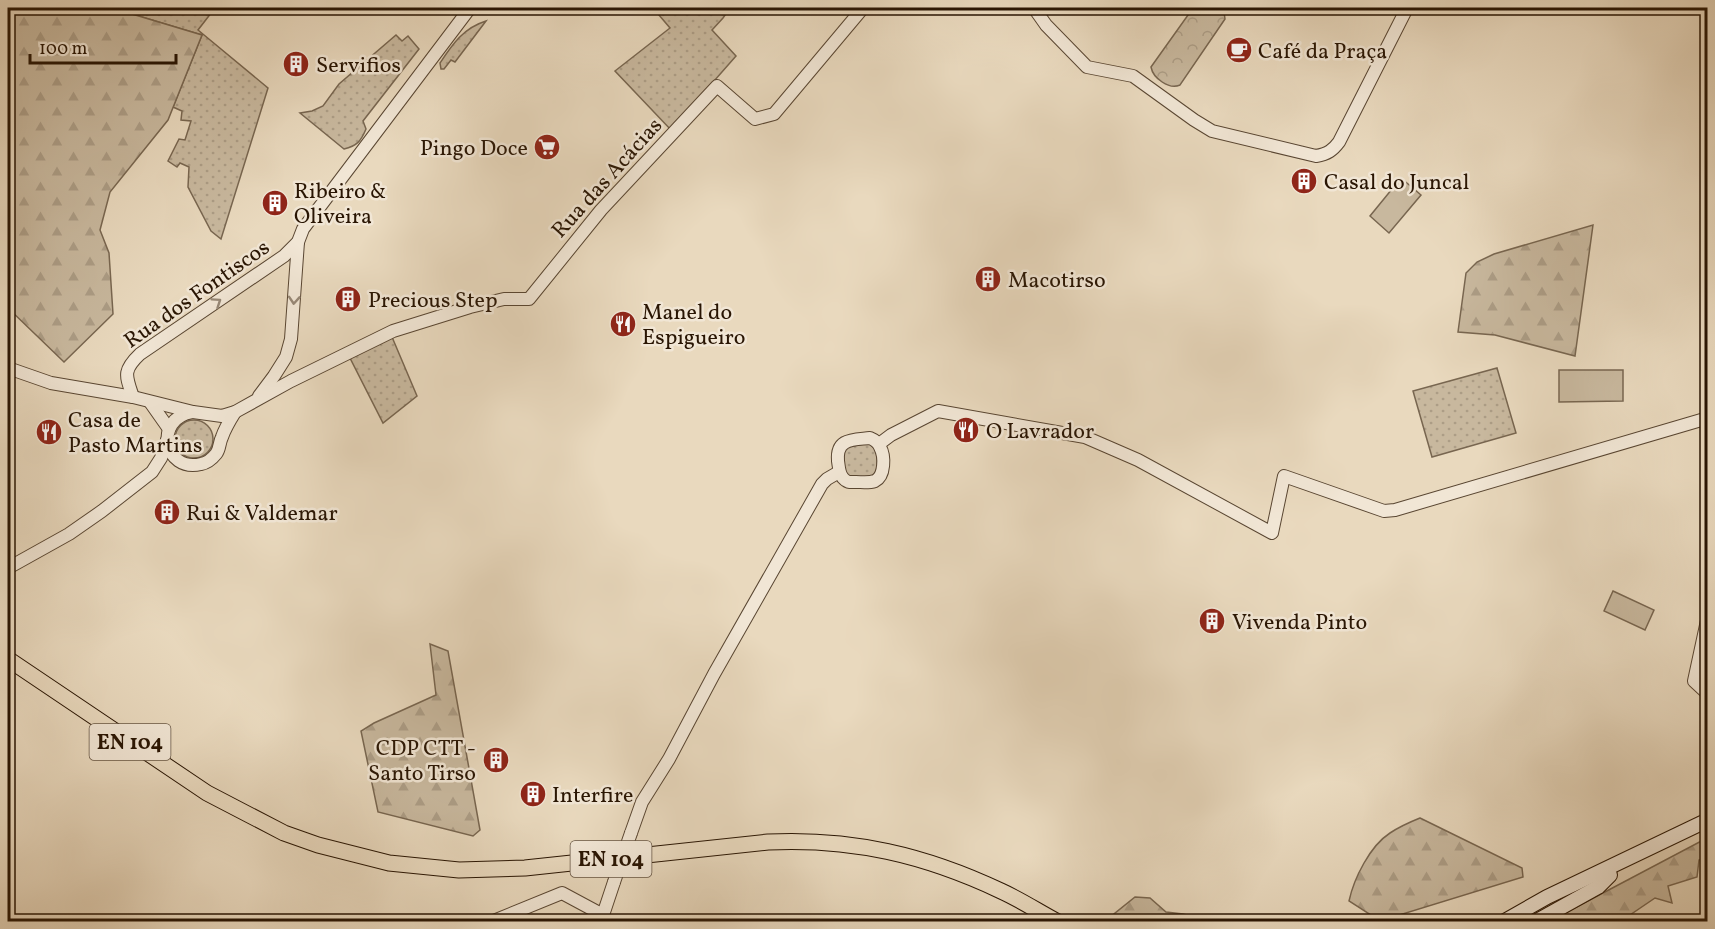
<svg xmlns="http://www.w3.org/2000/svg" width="1715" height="929" font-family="Vollkorn,serif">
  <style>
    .grass { fill: url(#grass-dots); stroke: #786650; stroke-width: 1.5 }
    .forest { fill: url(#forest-firs); stroke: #786650; stroke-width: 1.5 }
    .park { fill: url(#park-crowns); stroke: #786650; stroke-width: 1.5 }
    .garden { fill: #c8b89e; stroke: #786650; stroke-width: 1.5 }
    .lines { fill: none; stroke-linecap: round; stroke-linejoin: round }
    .tertiary-casing { stroke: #594632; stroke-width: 14 }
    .secondary-casing { stroke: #291503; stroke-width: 16 }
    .primary-casing { stroke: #291503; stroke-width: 17 }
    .tertiary { stroke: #f1e6d5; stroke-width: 12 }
    .secondary { stroke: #f1e6d5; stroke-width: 14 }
    .primary { stroke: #e9d9be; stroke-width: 15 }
    .tertiary-bridge-casing { stroke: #594632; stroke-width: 14; stroke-linecap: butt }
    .tertiary-bridge { stroke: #f1e6d5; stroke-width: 12 }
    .oneway { stroke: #978876 }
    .labels { text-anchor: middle; stroke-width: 5; stroke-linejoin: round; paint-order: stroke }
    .shield { fill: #f1e6d5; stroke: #655442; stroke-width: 1.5 }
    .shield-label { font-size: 21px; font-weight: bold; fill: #291503 }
    .poi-label { font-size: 22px; fill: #291503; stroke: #f1e6d5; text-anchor: start }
    .street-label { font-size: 22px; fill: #291503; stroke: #f1e6d5 }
  </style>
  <defs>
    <pattern id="grass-dots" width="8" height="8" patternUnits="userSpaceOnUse" patternTransform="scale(1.5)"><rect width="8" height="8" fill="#c8b89e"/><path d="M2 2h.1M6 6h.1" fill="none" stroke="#ac9d86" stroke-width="1.8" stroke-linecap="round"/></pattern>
    <pattern id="forest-firs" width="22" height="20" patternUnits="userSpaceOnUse" patternTransform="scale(1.5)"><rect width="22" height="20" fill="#c8b89e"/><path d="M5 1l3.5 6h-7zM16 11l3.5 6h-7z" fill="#ac9d86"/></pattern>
    <pattern id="park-crowns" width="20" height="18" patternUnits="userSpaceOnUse" patternTransform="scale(1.5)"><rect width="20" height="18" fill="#c8b89e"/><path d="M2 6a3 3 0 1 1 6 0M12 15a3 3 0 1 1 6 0" fill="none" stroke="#ac9d86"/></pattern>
  </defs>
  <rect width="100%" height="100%" fill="#e9d9be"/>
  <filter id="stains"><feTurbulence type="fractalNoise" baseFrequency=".00333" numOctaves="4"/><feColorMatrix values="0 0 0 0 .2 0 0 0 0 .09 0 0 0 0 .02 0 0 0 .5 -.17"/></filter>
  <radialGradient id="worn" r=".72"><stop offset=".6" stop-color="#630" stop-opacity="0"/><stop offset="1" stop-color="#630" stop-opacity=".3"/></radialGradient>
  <g class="grass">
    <path d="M112 8H215L198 30 268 88 221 239 211 231 188 187 189 167 180 163 177 167 168 161 179 139 185 140 191 121 181 120 182 111 173 107 202 35Z"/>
    <path d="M653 8H730L723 18 712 30 736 56 671 130 615 71 670 28Z"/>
    <path d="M486 21 455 62 451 60 444 69H441L440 63C452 45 463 28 486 21Z"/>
    <path d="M396 35 402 41 408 36 419 49 363 121 366 129C361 141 357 146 344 149L300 113 312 111 323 106 339 84Z"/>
    <path d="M392 337 417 396 383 423 350 358Z"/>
    <path d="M1497 368 1516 433 1432 457 1413 391Z"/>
    <circle cx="194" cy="439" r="19"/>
    <path d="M869 443 877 451C878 479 877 477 850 477L844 471 843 453 847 447Z"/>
  </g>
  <g class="forest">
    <path d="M8 8H112L202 35 168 120 110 192 100 230 109 253 113 314 64 362 8 308Z"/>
    <path d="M1593 225 1575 356 1495 335 1458 332 1466 273 1477 262 1494 254Z"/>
    <path d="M430 644 448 651 480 830 473 836 378 812 361 731 374 723 436 695Z"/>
    <path d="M1420 818 1522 868 1523 877 1380 921 1349 901C1354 878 1370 846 1390 833 1399 827 1410 822 1420 818Z"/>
    <path d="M1707 838V857L1699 860 1697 877 1668 886 1672 903 1655 898 1621 921 1548 922Z"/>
    <path d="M1135 897 1150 898 1166 912 1183 914 1210 921H1111L1109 918Z"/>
  </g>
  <path class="park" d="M1193 8H1218L1224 12 1225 19 1180 85C1169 90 1153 78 1151 67Z"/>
  <g class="garden">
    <path d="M1401 178 1421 195 1389 233 1370 216Z"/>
    <path d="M1559 370H1623V401L1559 402Z"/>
    <path d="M1613 591 1654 610 1645 630 1604 611Z"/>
  </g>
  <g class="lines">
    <defs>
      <g id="tertiary">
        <path d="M1034 8 1046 25 1087 67 1133 76 1194 120 1212 131 1316 156C1328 154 1333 150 1339 142L1407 8"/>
        <path d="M8 368 51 383 133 397 193 412 222 416 235 412 291 381 393 331 470 307 504 299H529L601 210 717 86 755 119 774 114 863 8"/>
        <path d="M259 396 274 376 286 357 291 339 298 242"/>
        <path d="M133 397C126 376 122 371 140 354L284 256 298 242 303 229 470 8"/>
        <path d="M150 402 169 429"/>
        <path d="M192 412C153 419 164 473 201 464 207 463 212 459 216 454 220 449 219 443 222 437 225 428 230 420 235 412"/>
        <path d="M870 438C875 440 878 442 880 447 885 456 885 476 875 481 869 483 862 482 856 482 851 482 847 483 843 478 839 474 839 467 838 461 836 438 853 440 870 438Z"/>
        <path d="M879 444 891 435 938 411 1085 437 1138 460 1272 533 1284 476 1384 511 1395 510 1708 418"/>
        <path d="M8 568 69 534 102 511 152 472 161 458 167 440"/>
        <path d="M1708 616 1694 681 1708 694"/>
        <path d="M631 833 642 802 669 759 714 674 822 484 827 479 839 472"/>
        <path d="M491 922 562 893 603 915 614 882"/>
      </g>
      <g id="secondary">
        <path d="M1503 922 1547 897 1708 820"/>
        <path d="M1535 922 1598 887 1610 875"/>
      </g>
      <path id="primary" d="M8 659 207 793 284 833 318 845 389 863 459 870 525 868 768 842C852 838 925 855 1001 891 1021 900 1039 912 1058 922"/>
    </defs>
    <use href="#tertiary" class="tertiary-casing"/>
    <use href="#secondary" class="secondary-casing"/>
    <use href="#primary" class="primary-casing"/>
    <use href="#tertiary" class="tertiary"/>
    <use href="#secondary" class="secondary"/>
    <use href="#primary" class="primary"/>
    <defs>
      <path id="tertiary-bridge" d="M614 882 631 833"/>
    </defs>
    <use href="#tertiary-bridge" class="tertiary-bridge-casing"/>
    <use href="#tertiary-bridge" class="tertiary-bridge"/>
  </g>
  <defs><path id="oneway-chevron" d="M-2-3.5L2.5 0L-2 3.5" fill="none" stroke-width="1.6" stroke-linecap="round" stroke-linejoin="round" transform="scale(1.5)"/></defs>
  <g class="oneway">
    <use href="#oneway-chevron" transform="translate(294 300) rotate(94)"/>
    <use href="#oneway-chevron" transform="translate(217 302) rotate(-34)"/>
  </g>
  <defs>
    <symbol id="cafe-disc" viewBox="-11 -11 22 22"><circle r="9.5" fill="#8f2418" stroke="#f1e6d5"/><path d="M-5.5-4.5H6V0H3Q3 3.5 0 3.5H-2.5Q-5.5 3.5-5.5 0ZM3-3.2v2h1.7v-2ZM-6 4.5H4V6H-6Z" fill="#fff"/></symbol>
    <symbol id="building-disc" viewBox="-11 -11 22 22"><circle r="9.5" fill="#8f2418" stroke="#f1e6d5"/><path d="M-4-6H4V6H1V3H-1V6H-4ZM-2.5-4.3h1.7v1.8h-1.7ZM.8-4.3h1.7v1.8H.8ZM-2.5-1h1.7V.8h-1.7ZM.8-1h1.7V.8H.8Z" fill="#fff"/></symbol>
    <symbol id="supermarket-disc" viewBox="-11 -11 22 22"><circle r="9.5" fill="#8f2418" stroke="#f1e6d5"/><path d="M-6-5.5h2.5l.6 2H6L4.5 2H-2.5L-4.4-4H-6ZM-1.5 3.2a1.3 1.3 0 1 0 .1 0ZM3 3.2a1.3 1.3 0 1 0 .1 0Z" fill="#fff"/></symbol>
    <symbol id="restaurant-disc" viewBox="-11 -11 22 22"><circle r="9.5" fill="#8f2418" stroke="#f1e6d5"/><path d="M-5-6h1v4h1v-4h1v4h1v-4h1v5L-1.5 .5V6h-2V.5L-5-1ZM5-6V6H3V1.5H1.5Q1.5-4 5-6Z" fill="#fff"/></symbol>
  </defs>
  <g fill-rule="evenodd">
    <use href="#cafe-disc" x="1224" y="35" width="30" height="30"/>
    <use href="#building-disc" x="281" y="49" width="30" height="30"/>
    <use href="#supermarket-disc" x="532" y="132" width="30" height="30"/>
    <use href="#building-disc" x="1289" y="166" width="30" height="30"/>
    <use href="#building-disc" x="260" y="188" width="30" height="30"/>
    <use href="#building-disc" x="973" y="264" width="30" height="30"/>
    <use href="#building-disc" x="333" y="284" width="30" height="30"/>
    <use href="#restaurant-disc" x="608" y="309" width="30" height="30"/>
    <use href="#restaurant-disc" x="951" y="415" width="30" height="30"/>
    <use href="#restaurant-disc" x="34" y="417" width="30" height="30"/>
    <use href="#building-disc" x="152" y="497" width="30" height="30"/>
    <use href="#building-disc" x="1197" y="606" width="30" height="30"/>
    <use href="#building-disc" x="481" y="745" width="30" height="30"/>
    <use href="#building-disc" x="518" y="779" width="30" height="30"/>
  </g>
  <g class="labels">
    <g class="shield">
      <rect x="89.5" y="724" width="81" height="36" rx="4.5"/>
      <rect x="570.5" y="841" width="81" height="36" rx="4.5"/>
    </g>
    <g class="shield-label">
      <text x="130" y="749">EN 104</text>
      <text x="611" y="866">EN 104</text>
    </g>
    <g class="poi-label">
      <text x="1258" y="58">Café da Praça</text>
      <text x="316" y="72">Servifios</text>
      <text x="528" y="155" text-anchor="end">Pingo Doce</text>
      <text x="1324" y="189">Casal do Juncal</text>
      <text x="294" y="198">Ribeiro &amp;<tspan x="294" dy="25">Oliveira</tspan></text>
      <text x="1008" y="287">Macotirso</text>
      <text x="368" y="307">Precious Step</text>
      <text x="642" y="319">Manel do<tspan x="642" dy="25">Espigueiro</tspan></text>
      <text x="68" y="427">Casa de<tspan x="68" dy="25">Pasto Martins</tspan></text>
      <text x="986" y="438">O Lavrador</text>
      <text x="186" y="520">Rui &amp; Valdemar</text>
      <text x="1232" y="629">Vivenda Pinto</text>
      <text x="476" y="755" text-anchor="end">CDP CTT -<tspan x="476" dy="25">Santo Tirso</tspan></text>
      <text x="552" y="802">Interfire</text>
    </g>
    <g class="street-label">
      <text transform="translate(606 177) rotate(-48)" y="8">Rua das Acácias</text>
      <text transform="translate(196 293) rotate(-35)" y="8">Rua dos Fontiscos</text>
    </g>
  </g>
  <rect width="1715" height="929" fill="none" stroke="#e9d9be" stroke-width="30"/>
  <rect x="9" y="9" width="1697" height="911" fill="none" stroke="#291503" stroke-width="3"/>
  <rect x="15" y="15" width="1685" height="899" fill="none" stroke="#291503" stroke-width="1.5"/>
  <path d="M30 54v9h146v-9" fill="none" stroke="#291503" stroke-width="3"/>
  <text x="39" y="54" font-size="18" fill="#291503" stroke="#f1e6d5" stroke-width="4.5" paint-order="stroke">100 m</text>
  <rect width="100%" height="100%" filter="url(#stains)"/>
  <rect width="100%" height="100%" fill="url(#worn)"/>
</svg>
